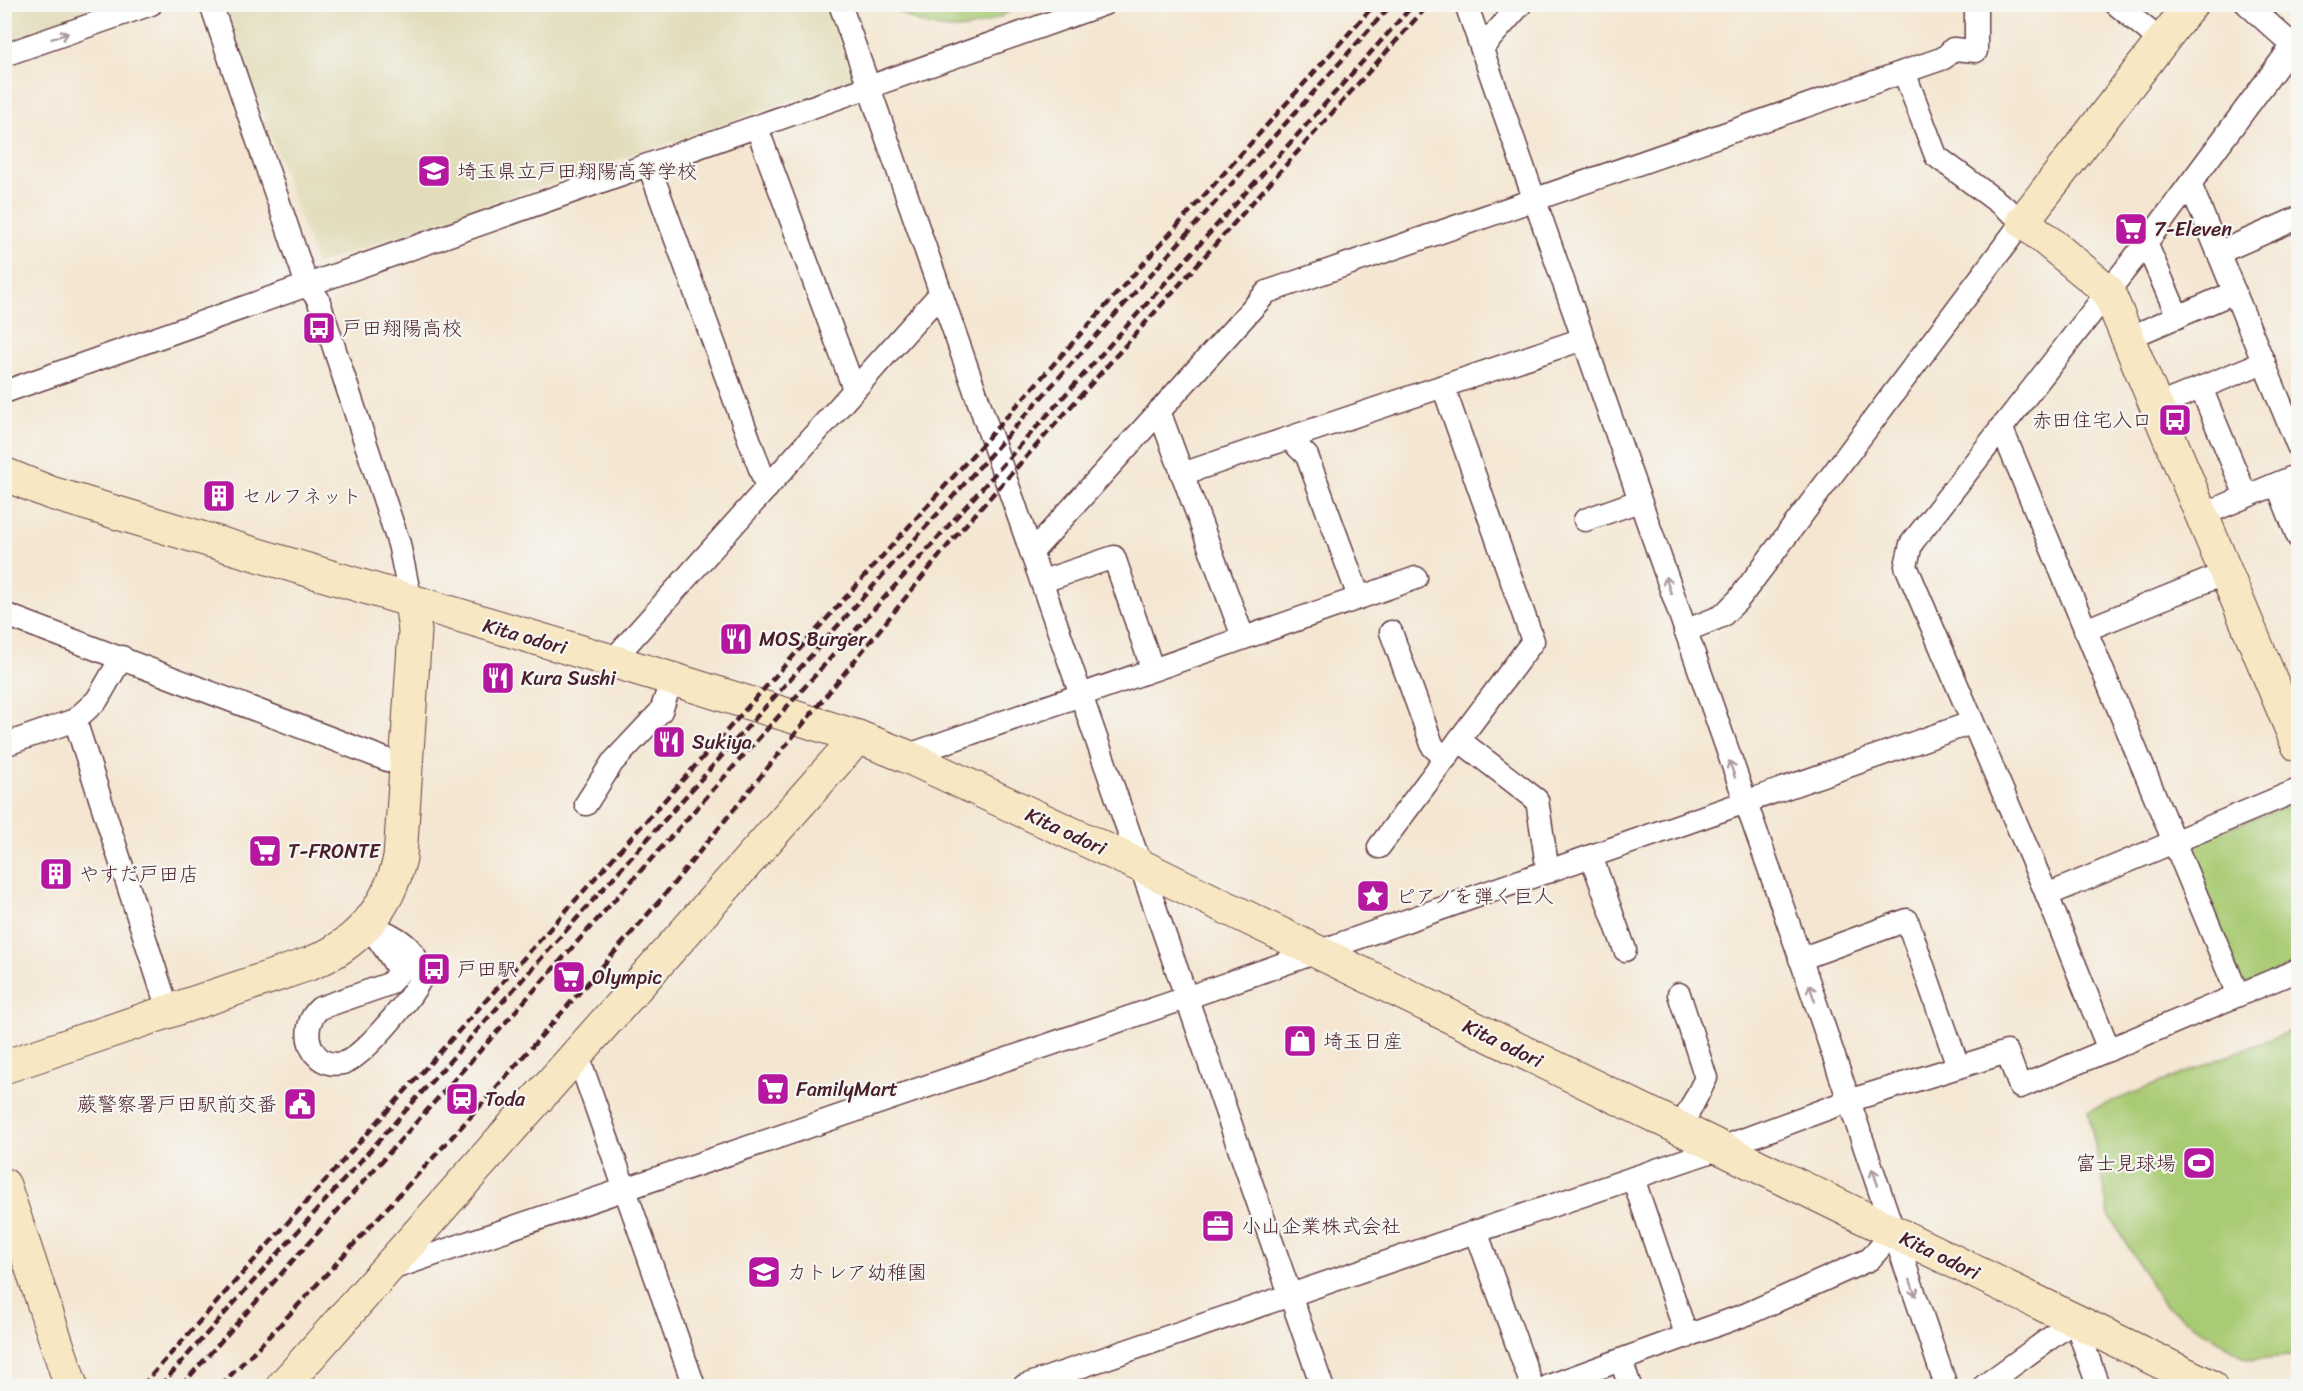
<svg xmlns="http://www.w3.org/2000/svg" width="2303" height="1391" font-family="Sriracha,'Klee One',sans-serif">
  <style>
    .built { fill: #e2dcba }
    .green { fill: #a9cb73; stroke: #7a754f; stroke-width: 1.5 }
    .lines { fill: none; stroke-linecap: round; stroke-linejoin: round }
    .street-casing { stroke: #643d44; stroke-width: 25 }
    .secondary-casing { stroke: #643d44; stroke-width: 35 }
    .street { stroke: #fff; stroke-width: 22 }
    .secondary { stroke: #f7e8c3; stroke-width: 33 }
    .rail { stroke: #4a1f2b; stroke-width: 4.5; stroke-dasharray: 9 4.5; stroke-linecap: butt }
    .oneway { stroke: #ae9aa0 }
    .labels { text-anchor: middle; stroke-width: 4.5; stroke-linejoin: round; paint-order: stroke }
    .poi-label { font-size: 20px; fill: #4a1f2b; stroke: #f6f6f2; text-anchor: start }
    .street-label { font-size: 20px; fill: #4a1f2b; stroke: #f6f6f2 }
  </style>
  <rect width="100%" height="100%" fill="#f6f6f2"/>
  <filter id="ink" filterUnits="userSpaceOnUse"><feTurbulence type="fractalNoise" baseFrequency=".0167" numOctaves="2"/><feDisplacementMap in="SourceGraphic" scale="12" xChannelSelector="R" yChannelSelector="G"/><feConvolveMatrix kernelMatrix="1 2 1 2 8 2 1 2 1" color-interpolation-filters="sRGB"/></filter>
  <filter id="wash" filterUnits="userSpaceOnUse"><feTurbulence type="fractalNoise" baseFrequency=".008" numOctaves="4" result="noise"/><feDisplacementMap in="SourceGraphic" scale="24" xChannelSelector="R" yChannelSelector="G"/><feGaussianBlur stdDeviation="1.35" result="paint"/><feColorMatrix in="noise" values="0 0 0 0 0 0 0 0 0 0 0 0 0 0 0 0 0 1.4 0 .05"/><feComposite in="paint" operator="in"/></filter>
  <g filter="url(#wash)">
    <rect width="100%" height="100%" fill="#f4e6d1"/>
    <g class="built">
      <path d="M4 5 5 4 102 5V8L5 42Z"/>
      <path d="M230 5H827L854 79 316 264 227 10Z"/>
    </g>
    <g class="green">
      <path d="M940 5 957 7 1019 5C977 36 932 38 890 5Z"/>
      <path d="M2298 802V963L2243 986 2187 843Z"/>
      <path d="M2298 1028V1355L2248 1360 2164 1305 2109 1215 2088 1111Z"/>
    </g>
  </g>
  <g filter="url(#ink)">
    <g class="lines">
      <defs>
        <g id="street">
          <path d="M211 4 307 285 318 299 399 544 411 602"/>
          <path d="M840 4 1322 1386"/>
          <path d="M1466 4 1798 951 1946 1386"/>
          <path d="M2116 4 2161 41"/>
          <path d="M2247 4 2298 50"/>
          <path d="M1482 48 1521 4"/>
          <path d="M4 55 151 4"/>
          <path d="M757 128 854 389"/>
          <path d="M649 166 767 488"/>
          <path d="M2190 184 2298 446"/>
          <path d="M2146 243 2178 317"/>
          <path d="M2218 253 2298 218"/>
          <path d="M2128 338 2235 292"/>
          <path d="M2201 388 2246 496"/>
          <path d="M4 392 1104 4"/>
          <path d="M2156 406 2264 362"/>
          <path d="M1159 411 1243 637"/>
          <path d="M2001 427 2238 995"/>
          <path d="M1289 438 1583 339"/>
          <path d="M1182 474 1289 438 1307 456 1359 597"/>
          <path d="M2277 484 2298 537"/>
          <path d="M2202 515 2298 475"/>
          <path d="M1585 520 1639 501"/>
          <path d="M1033 551 1267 292 1944 58 1953 49 1976 51V4"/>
          <path d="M1043 581 1114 557 1152 668"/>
          <path d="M4 614 406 767"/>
          <path d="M2085 630 2226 573"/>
          <path d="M1685 631 1722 616 1738 600 2023 221 1936 156 1904 72"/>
          <path d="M1391 632 1433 747 1446 758"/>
          <path d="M612 661 940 294"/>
          <path d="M75 720 168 1010"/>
          <path d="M1459 740 1537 800 1548 872"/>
          <path d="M4 745 75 720 97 700 122 657"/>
          <path d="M906 756 1416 578"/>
          <path d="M586 804 612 763 661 711 672 679"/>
          <path d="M1379 847 1533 641 1443 386"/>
          <path d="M1591 856 1625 950"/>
          <path d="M2047 895 2298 790"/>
          <path d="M369 925C395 935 424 949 419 982 409 1000 362 1059 343 1063 310 1070 297 1027 320 1008L389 984 398 974C398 963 376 938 369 925Z"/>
          <path d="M1800 959 1907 920 1958 1066"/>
          <path d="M1679 994 1706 1078 1680 1129"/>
          <path d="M2109 1050 2047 895 1906 566 1911 544 2146 243 2293 45"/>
          <path d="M577 1053 694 1386"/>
          <path d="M1633 1178 1687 1337"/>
          <path d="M1476 1231 1532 1386"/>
          <path d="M388 1270 1186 998 1971 723"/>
          <path d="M1621 1361 1630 1386"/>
          <path d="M1024 1386 1721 1148 1848 1101 2007 1052 2020 1087 2298 970"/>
          <path d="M1549 1386 1747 1314 1870 1259 1894 1232"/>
          <path d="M1984 1386 2075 1320 2098 1386"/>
        </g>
        <g id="secondary">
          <path d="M2191 4 2023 221 2108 291 2298 745"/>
          <path d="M4 474 51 493 672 679 858 737 906 756 1141 866 2210 1386"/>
          <path d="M4 1067 309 964C357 945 388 909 400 858L415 631 411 602"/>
          <path d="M4 1185 71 1386"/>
          <path d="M283 1386 858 737"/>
        </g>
      </defs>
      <use href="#street" class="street-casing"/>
      <use href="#secondary" class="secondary-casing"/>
      <use href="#street" class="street"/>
      <use href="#secondary" class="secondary"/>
      <g class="rail">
        <path d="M142 1386 1375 4"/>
        <path d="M160 1386 1392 4"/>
        <path d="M181 1386 1414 4"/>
        <path d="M220 1386 278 1327 474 1113 662 898 954 538 1429 4"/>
      </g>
    </g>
    <defs><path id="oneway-shaft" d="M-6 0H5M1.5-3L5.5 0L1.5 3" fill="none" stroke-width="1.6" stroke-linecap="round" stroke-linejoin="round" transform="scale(1.5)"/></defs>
    <g class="oneway">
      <use href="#oneway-shaft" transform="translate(60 36) rotate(-19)"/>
      <use href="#oneway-shaft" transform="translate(1668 585) rotate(-109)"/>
      <use href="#oneway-shaft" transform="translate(1732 769) rotate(-109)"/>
      <use href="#oneway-shaft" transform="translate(1812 993) rotate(-109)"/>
      <use href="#oneway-shaft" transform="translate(1875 1177) rotate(-109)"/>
      <use href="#oneway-shaft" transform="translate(1913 1288) rotate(71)"/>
    </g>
  </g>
  <defs>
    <symbol id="school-square" viewBox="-11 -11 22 22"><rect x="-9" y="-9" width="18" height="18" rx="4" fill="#b5179e" stroke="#f6f6f2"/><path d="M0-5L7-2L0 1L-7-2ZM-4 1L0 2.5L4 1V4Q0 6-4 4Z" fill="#fff"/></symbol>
    <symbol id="supermarket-square" viewBox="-11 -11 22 22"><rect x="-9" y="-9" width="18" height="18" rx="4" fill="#b5179e" stroke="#f6f6f2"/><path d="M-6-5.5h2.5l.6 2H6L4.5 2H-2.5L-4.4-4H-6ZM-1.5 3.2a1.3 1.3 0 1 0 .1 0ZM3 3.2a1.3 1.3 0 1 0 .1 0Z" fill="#fff"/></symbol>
    <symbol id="bus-square" viewBox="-11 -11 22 22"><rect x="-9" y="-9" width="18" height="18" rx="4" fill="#b5179e" stroke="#f6f6f2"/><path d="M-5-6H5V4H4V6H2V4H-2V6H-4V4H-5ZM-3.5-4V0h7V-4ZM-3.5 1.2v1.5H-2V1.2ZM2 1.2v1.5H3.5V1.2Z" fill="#fff"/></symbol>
    <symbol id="building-square" viewBox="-11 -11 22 22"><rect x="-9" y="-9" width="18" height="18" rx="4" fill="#b5179e" stroke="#f6f6f2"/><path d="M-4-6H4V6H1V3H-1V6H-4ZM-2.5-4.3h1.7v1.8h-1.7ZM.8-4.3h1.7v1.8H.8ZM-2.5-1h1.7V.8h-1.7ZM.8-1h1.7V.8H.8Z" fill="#fff"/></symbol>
    <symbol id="restaurant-square" viewBox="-11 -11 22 22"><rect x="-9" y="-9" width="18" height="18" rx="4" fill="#b5179e" stroke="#f6f6f2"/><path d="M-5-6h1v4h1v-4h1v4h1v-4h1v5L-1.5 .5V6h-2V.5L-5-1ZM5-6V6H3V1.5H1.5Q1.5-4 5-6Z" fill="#fff"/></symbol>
    <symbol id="sight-square" viewBox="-11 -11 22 22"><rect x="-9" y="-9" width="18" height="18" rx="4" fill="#b5179e" stroke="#f6f6f2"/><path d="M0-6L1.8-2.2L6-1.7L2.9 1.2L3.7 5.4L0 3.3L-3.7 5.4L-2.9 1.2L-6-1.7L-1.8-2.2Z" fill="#fff"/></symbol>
    <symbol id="shop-square" viewBox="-11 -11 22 22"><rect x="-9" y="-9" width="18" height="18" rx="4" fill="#b5179e" stroke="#f6f6f2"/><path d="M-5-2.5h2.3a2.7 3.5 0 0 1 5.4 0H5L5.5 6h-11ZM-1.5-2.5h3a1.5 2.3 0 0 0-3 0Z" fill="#fff"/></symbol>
    <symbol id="station-square" viewBox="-11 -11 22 22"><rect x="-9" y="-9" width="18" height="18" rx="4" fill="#b5179e" stroke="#f6f6f2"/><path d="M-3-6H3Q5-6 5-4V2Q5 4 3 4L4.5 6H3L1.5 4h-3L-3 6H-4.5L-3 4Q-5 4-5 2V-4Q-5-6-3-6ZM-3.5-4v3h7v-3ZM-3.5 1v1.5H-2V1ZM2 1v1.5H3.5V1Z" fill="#fff"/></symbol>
    <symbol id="civic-square" viewBox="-11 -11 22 22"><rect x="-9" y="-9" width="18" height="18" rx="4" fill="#b5179e" stroke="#f6f6f2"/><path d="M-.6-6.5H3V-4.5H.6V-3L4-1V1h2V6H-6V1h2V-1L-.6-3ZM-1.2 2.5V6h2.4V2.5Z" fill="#fff"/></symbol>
    <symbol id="stadium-square" viewBox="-11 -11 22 22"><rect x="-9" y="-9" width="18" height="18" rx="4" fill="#b5179e" stroke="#f6f6f2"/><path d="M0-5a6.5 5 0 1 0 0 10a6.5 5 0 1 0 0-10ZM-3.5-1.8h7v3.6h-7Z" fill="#fff"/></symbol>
    <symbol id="office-square" viewBox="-11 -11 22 22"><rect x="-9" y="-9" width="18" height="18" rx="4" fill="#b5179e" stroke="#f6f6f2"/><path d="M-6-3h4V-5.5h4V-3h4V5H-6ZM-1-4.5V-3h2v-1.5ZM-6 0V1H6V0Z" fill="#fff"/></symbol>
  </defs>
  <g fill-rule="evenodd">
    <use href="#school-square" x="415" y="152" width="38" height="38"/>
    <use href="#supermarket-square" x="2112" y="210" width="38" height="38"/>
    <use href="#bus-square" x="300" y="309" width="38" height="38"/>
    <use href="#bus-square" x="2156" y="401" width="38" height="38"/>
    <use href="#building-square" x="200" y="477" width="38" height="38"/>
    <use href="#restaurant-square" x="717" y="620" width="38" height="38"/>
    <use href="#restaurant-square" x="479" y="659" width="38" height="38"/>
    <use href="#restaurant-square" x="650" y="723" width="38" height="38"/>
    <use href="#supermarket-square" x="246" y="832" width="38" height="38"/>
    <use href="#building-square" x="37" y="855" width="38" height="38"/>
    <use href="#sight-square" x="1354" y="877" width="38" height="38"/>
    <use href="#bus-square" x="415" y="950" width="38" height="38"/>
    <use href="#supermarket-square" x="550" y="958" width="38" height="38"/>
    <use href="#shop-square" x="1281" y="1022" width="38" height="38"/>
    <use href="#supermarket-square" x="754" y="1070" width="38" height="38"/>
    <use href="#station-square" x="443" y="1080" width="38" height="38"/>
    <use href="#civic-square" x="281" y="1085" width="38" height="38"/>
    <use href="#stadium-square" x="2180" y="1144" width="38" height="38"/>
    <use href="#office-square" x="1199" y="1207" width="38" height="38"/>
    <use href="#school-square" x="745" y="1253" width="38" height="38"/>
  </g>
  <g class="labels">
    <g class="poi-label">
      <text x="457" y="178">埼玉県立戸田翔陽高等学校</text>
      <text x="2154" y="236">7-Eleven</text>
      <text x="342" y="335">戸田翔陽高校</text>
      <text x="2152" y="427" text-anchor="end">赤田住宅入口</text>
      <text x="242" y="503">セルフネット</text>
      <text x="759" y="646">MOS Burger</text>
      <text x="521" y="685">Kura Sushi</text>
      <text x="692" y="749">Sukiya</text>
      <text x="288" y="858">T-FRONTE</text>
      <text x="79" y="881">やすだ戸田店</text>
      <text x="1396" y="903">ピアノを弾く巨人</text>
      <text x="457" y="976">戸田駅</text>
      <text x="592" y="984">Olympic</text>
      <text x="1323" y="1048">埼玉日産</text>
      <text x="796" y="1096">FamilyMart</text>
      <text x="485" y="1106">Toda</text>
      <text x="277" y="1111" text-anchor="end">蕨警察署戸田駅前交番</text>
      <text x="2176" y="1170" text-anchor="end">富士見球場</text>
      <text x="1241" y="1233">小山企業株式会社</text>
      <text x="787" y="1279">カトレア幼稚園</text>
    </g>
    <g class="street-label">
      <text transform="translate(525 636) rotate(16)" y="7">Kita odori</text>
      <text transform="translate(1066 831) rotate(25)" y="7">Kita odori</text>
      <text transform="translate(1503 1043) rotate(26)" y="7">Kita odori</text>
      <text transform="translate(1940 1255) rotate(26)" y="7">Kita odori</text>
    </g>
  </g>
  <rect width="2303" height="1391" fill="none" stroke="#f6f6f2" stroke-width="24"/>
</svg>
